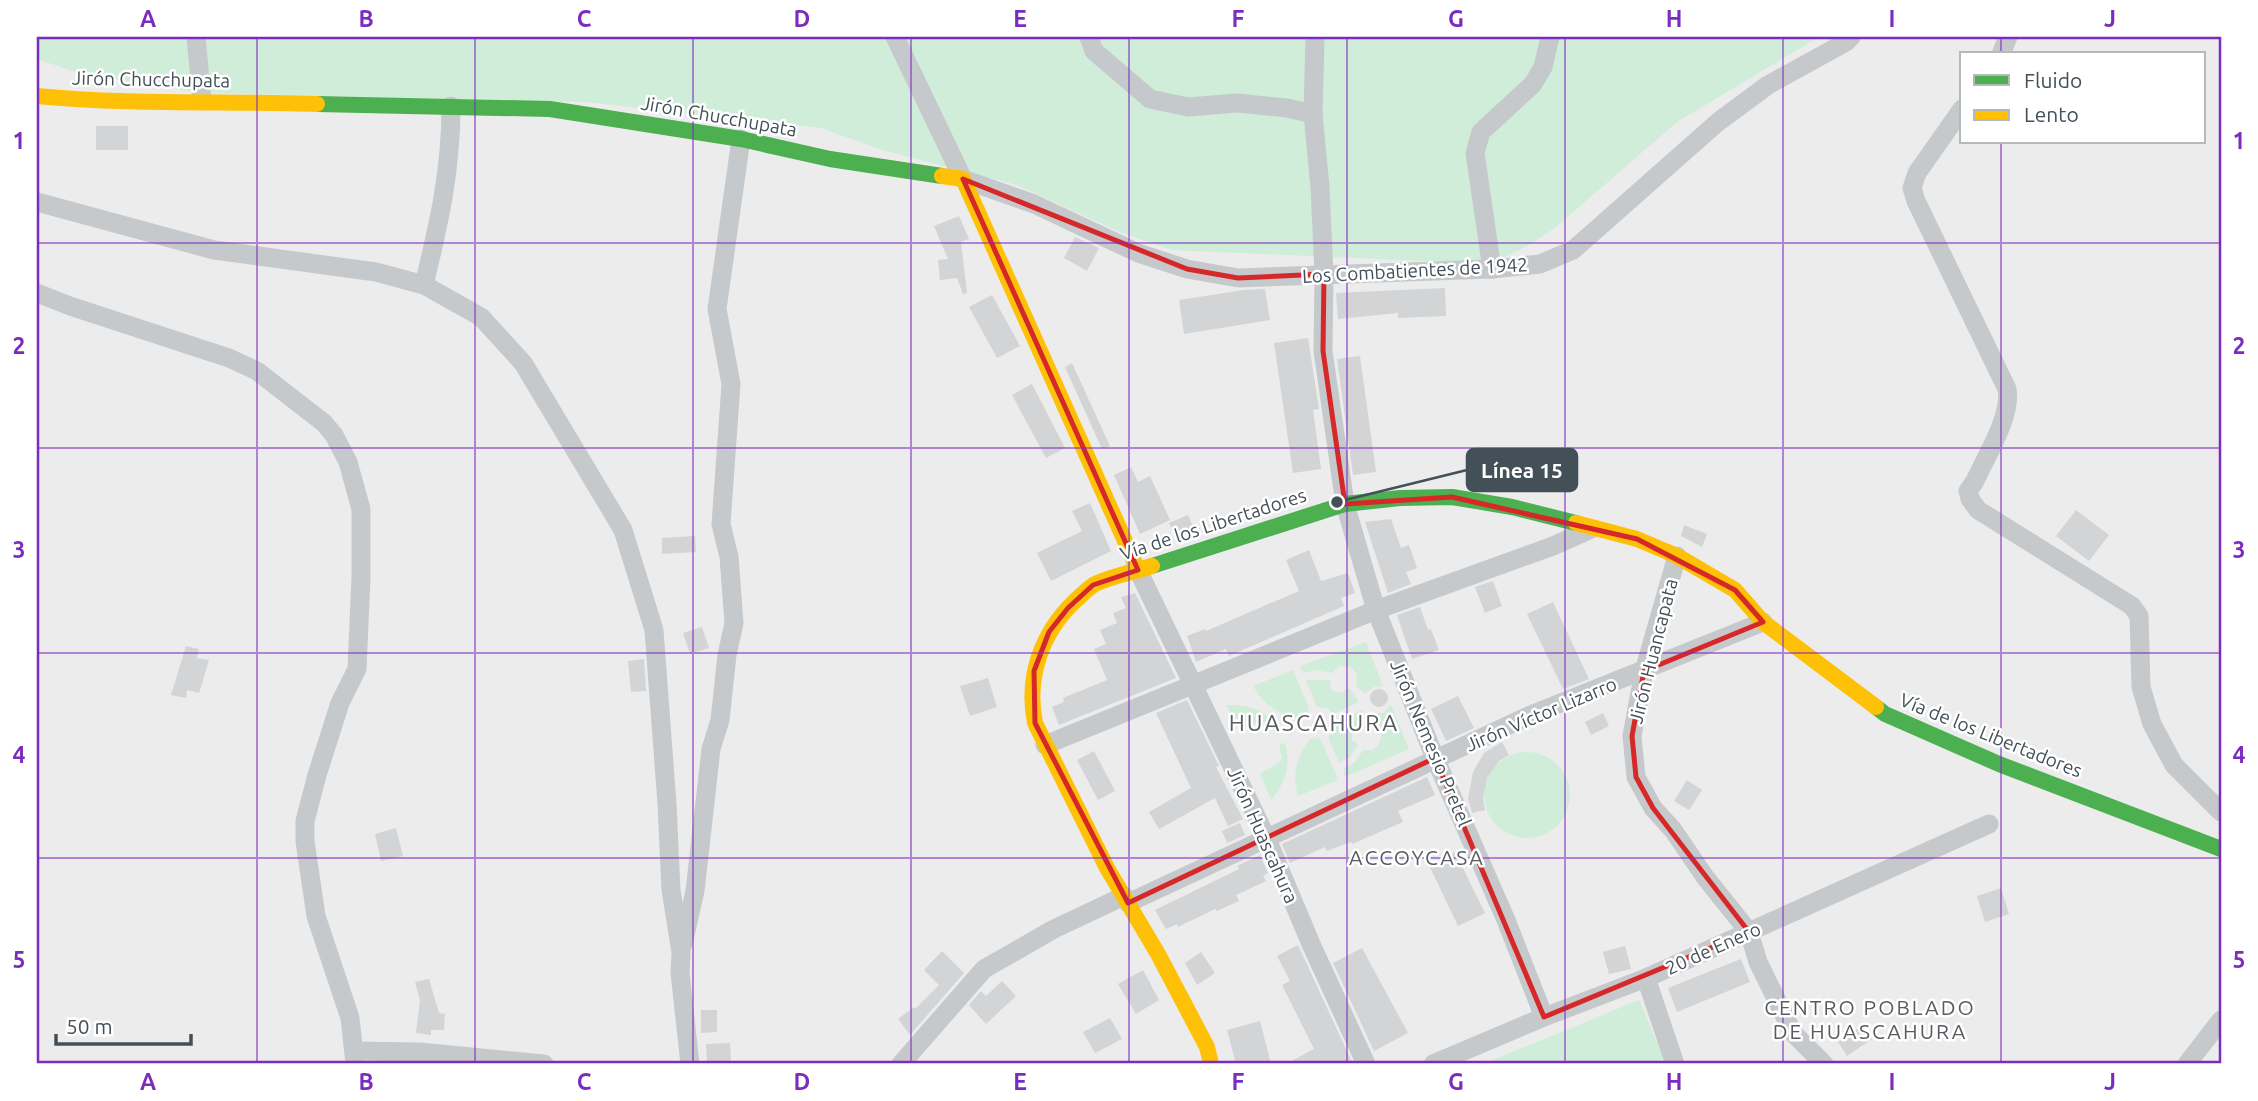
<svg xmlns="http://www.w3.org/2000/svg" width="2258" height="1101" font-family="Ubuntu,sans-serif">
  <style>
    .green { fill: #cfedd8 }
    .building { fill: #d3d4d5 }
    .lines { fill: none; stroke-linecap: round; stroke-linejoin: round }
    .street { stroke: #c6c9cb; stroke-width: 19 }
    .fast { stroke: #4caf50; stroke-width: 16 }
    .slow { stroke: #ffc107; stroke-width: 16 }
    .marked { fill: none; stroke: #d62828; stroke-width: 5; stroke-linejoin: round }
    .grid { fill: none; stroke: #7b2cbf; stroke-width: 2; stroke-opacity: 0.55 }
    .labels { text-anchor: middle; stroke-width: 5; stroke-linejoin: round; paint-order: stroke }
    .street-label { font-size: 19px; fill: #445058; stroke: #fff }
    .neighbourhood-label { font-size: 21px; letter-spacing: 2px; fill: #585c60; stroke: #fff }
    .quarter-label { font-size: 23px; letter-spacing: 2px; fill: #585c60; stroke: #fff }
    .leader { fill: none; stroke: #445058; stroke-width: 2.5 }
    .callout-dot { fill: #445058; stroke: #fff; stroke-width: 2.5 }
    .callout { fill: #445058; stroke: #445058; stroke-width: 2.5 }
    .callout-label { font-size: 21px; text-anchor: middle; font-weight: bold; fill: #fff }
    .neatline { fill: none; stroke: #7b2cbf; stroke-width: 2.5 }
    .grid-label { font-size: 23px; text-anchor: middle; font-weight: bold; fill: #7b2cbf }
  </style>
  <rect width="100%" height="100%" fill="#edecec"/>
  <g class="green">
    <path d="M37 37H1819L1677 122 1556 227 1529 245 1490 264 1172 250 1122 233 1017 185 882 150 821 128 585 102 200 93 85 75 37 59Z"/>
    <path d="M1366 642 1383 686 1374 687 1365 693 1356 686 1357 674 1350 666H1339L1332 673 1315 670 1304 673 1300 666Z"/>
    <path d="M1293 670 1309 708 1306 716 1302 719C1279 716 1264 705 1253 686Z"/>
    <path d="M1306 680H1332L1330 685 1332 691 1342 693 1347 688 1352 691 1359 702 1333 714 1327 708 1317 707Z"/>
    <path d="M1226 705C1249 704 1270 710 1281 733L1277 735 1268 724 1263 721 1239 729Z"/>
    <path d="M1391 705 1409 749 1345 777 1343 769 1355 762 1363 750H1373C1384 742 1384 730 1371 723V713H1383Z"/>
    <path d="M1363 710V729H1355L1352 734V740L1358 745 1350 757 1339 763 1328 737 1335 730V722Z"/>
    <path d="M1318 738 1322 742 1338 780 1298 796C1292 774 1296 757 1310 739Z"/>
    <path d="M1285 743C1291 766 1286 782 1271 800L1260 774 1281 761 1282 756 1280 753V744Z"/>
    <circle cx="1527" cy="795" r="43"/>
    <path d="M1639 1000 1666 1064H1483Z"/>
  </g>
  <g class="building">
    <rect x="96" y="126" width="32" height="24"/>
    <path d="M959 216 969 239 961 242 967 293 963 294 957 278 940 280 938 260 948 259 934 226Z"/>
    <path d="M1075 237 1099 248 1087 271 1064 258Z"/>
    <path d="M1445 288 1446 316 1398 318V313L1338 319 1336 293Z"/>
    <path d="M1265 289 1270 320 1184 334 1179 300 1244 290Z"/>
    <path d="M992 295 1020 346 997 358 969 307Z"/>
    <path d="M1308 338 1319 409 1313 410 1321 469 1293 473 1274 343Z"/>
    <path d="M1360 356 1376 472 1353 475 1337 359Z"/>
    <path d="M1072 363 1110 446 1102 449 1065 367Z"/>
    <path d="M1032 384 1065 448 1046 458 1012 395Z"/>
    <path d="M1131 467 1138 482 1150 476 1170 520 1140 534 1114 475Z"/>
    <path d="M1090 503 1111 551 1051 581 1037 553 1082 531 1072 511Z"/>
    <path d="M2076 510 2109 535 2089 561 2056 536Z"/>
    <path d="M1188 515 1195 531 1176 537 1169 523Z"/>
    <path d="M1391 519 1401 548 1409 545 1417 568 1406 572 1411 584 1388 593 1365 522Z"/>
    <path d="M1684 525 1707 534 1702 547 1681 536Z"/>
    <path d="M695 536 696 552 662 554V538Z"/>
    <path d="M1309 550 1321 581 1348 573 1355 593 1341 598 1344 606 1229 656 1226 649 1196 662 1187 636 1205 629 1206 631 1299 591 1286 560Z"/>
    <path d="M1493 581 1502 606 1485 613 1475 587Z"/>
    <path d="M1135 593 1176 678 1059 725 1052 707 1064 702 1063 698 1107 680 1094 649 1106 644 1100 630 1117 623 1113 613 1126 608 1121 597Z"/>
    <path d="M1553 602 1589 679 1563 689 1527 614Z"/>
    <path d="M1420 607 1428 630 1431 629 1439 650 1412 659 1397 615Z"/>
    <path d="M702 627 709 648 690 654 683 633Z"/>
    <path d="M186 646 199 649 197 658 209 660 199 693 187 690 186 698 171 695Z"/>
    <path d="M644 659 646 691 631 692 628 661Z"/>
    <path d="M988 678 997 707 970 716 960 686Z"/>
    <circle cx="1379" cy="698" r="9"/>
    <path d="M1458 696 1474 728 1446 741 1431 709Z"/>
    <path d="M1187 700 1219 766 1216 767 1243 819 1228 826 1215 798 1159 829 1149 812 1191 788 1156 713Z"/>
    <path d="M1603 713 1609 726 1591 735 1585 722Z"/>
    <path d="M1502 742 1509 755 1499 761 1487 778 1483 798 1485 810 1472 813 1468 799 1473 772 1484 753Z"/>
    <path d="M1094 751 1115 791 1098 800 1077 760Z"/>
    <path d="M1427 777 1435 795 1398 811 1403 822 1352 844 1351 842 1327 851 1325 847 1290 863 1282 844Z"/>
    <path d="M1687 780 1702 790 1689 810 1674 801Z"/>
    <path d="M1240 823 1245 835 1227 843 1222 831Z"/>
    <path d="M396 828 403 856 381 861 375 834Z"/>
    <path d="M1455 852 1485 913 1458 926 1429 865Z"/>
    <path d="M1260 855 1268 873 1263 876 1266 881 1236 895 1239 901 1217 911 1215 909 1178 927 1177 924 1166 929 1155 910 1239 869 1237 866Z"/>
    <path d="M2001 888 2009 914 1985 922 1977 896Z"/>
    <path d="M1298 945 1352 1062 1348 1064H1286L1314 1049 1282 985 1290 981 1277 956Z"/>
    <path d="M1625 946 1631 969 1609 974 1603 952Z"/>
    <path d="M1362 948 1408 1033 1374 1051 1333 963Z"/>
    <path d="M942 951 964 973 910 1035 898 1019 914 1007 915 1009 939 985 924 970Z"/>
    <path d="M1201 952 1215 973 1197 985 1185 963Z"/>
    <path d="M1741 959 1750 982 1677 1012 1668 988Z"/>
    <path d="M1143 970 1159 1000 1136 1014 1118 984Z"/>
    <path d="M429 979 439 1013 445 1014 444 1030H431V1035L416 1033 420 1000 415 982Z"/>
    <path d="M1002 981 1016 996 986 1024 969 1005 981 991 986 996Z"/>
    <path d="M701 1010H717V1032L701 1033Z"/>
    <path d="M1110 1018 1122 1039 1095 1053 1083 1032Z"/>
    <path d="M1260 1021 1271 1064H1236L1227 1030Z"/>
    <path d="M1863 1025 1872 1039 1847 1056 1838 1042Z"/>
    <path d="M730 1043 731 1062 707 1063 706 1044Z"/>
  </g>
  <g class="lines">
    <g class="street">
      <path d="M196 37 202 101"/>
      <path d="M895 37 963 179 1034 204 1138 253 1187 269 1238 278 1492 269 1540 264 1573 250 1718 122 1768 85 1846 42 1851 37"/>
      <path d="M1089 37 1094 51 1150 99 1188 107 1237 103 1287 108 1313 114"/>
      <path d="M1315 37 1313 114 1320 187 1324 274 1323 351 1345 504 1376 610 1435 758 1506 920 1544 1017"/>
      <path d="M2001 54 2008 37"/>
      <path d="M1962 109 1917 173 1912 188 1916 201 2007 389C2012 416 1986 456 1975 481L1968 491 1970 499 1978 510 2132 606 2139 616 2141 687 2152 724 2174 765 2221 812"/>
      <path d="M37 202 214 250 376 272 424 285 481 317 523 363 623 530 654 630 667 804 671 890 681 952 680 973 690 1064"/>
      <path d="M1492 269 1475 153 1481 132 1533 84 1543 67 1550 37"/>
      <path d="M424 285C439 223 451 171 451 106"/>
      <path d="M37 293 70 306 229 358 257 371 324 423 334 435 348 462 361 509V577L357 669 340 703 317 775 305 821V841L316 916 350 1018 355 1064"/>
      <path d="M1677 556 1644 671 1632 736 1636 777 1653 808 1673 830 1705 877 1749 932 1758 962 1793 1033 1824 1064"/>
      <path d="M1138 570 1266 837 1311 944 1366 1064"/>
      <path d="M1045 745 1376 610 1553 546 1591 529"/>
      <path d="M1128 903 1526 717 1763 622"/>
      <path d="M683 944 695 891 711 749 720 720 727 655 734 623 729 557 721 524 731 384 717 309 741 139"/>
      <path d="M1646 978 1675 1064"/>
      <path d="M355 1051 420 1052 544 1064"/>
      <path d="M901 1064 984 969 1054 929 1124 896"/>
      <path d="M1433 1064 1544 1017 1646 978 1989 824"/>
      <path d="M2187 1064 2221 1020"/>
    </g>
    <g class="fast">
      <path d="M317 104 550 109 741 139 830 159 942 176"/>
      <path d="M1152 566 1345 504 1400 498 1452 497 1512 507 1576 523"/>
      <path d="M1876 707 1885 714 1999 764 2221 849"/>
    </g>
    <g class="slow">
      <path d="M37 96C130 105 224 101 317 104"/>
      <path d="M942 176 963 179 1138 570"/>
      <path d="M1576 523 1637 539 1677 556 1735 590 1763 622 1876 707"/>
      <path d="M1152 566C1133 572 1113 576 1095 584 1088 588 1081 596 1075 601 1041 633 1026 678 1035 723L1107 868 1158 954 1207 1047 1211 1064"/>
    </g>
  </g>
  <path class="marked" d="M963 179 1187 269 1238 278 1324 274 1323 351 1345 504 1452 497 1637 539 1735 590 1763 622 1644 671 1632 736 1636 777 1653 808 1749 932 1544 1017 1435 758 1128 903 1035 723 1034 671 1049 632 1068 608 1093 585 1138 570Z"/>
  <path class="grid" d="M257 37V1064M475 37V1064M693 37V1064M911 37V1064M1129 37V1064M1347 37V1064M1565 37V1064M1783 37V1064M2001 37V54M2001 142V1064M37 243H2221M37 448H2221M37 653H2221M37 858H2221"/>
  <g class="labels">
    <g class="street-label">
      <text transform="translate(151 79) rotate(1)" y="7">Jirón Chucchupata</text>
      <text transform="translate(719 116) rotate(10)" y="7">Jirón Chucchupata</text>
      <text transform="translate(1415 270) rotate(-3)" y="7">Los Combatientes de 1942</text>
      <text transform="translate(1213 524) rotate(-18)" y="7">Vía de los Libertadores</text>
      <text transform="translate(1653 651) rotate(-76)" y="7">Jirón Huancapata</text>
      <text transform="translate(1541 714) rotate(-23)" y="7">Jirón Víctor Lizarro</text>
      <text transform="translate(1991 735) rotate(22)" y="7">Vía de los Libertadores</text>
      <text transform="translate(1431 743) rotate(67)" y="7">Jirón Nemesio Pretel</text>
      <text transform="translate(1263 835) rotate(66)" y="7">Jirón Huascahura</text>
      <text transform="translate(1713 948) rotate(-24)" y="7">20 de Enero</text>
    </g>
    <g class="neighbourhood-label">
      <text x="1417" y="865">ACCOYCASA</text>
      <text x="1870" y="1015">CENTRO POBLADO<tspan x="1870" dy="24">DE HUASCAHURA</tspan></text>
    </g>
    <g class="quarter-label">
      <text x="1314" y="731">HUASCAHURA</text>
    </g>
  </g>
  <path class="leader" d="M1337 502L1467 470"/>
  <circle class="callout-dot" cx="1337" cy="502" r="7"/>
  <rect class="callout" x="1467" y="449" width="110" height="42" rx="7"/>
  <g class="callout-label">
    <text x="1522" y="478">Línea 15</text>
  </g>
  <rect width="2258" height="1101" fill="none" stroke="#ffffff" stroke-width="77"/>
  <rect x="1960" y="52" width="245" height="91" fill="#ffffff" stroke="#b4b9bc" stroke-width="2"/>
  <rect x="1974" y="75" width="35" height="10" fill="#4caf50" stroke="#b4b9bc" stroke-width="2"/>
  <text x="2024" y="88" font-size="21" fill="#445058">Fluido</text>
  <rect x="1974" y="110" width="35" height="10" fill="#ffc107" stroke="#b4b9bc" stroke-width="2"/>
  <text x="2024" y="122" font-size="21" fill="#445058">Lento</text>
  <path d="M56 1034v10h135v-10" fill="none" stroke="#445058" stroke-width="3.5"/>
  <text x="66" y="1034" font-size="21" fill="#445058" stroke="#ffffff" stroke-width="5" paint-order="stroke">50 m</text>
  <rect x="38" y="38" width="2182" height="1024" class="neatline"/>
  <g class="grid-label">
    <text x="148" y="27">A</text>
    <text x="366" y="27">B</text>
    <text x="584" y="27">C</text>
    <text x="802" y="27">D</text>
    <text x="1020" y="27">E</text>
    <text x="1238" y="27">F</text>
    <text x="1456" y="27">G</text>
    <text x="1674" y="27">H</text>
    <text x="1892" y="27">I</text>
    <text x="2110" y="27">J</text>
    <text x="19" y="149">1</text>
    <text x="2239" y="149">1</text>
    <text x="19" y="354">2</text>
    <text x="2239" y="354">2</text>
    <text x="19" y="558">3</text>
    <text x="2239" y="558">3</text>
    <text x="19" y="763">4</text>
    <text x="2239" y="763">4</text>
    <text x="19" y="968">5</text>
    <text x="2239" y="968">5</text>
    <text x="148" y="1090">A</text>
    <text x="366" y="1090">B</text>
    <text x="584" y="1090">C</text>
    <text x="802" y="1090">D</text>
    <text x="1020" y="1090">E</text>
    <text x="1238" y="1090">F</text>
    <text x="1456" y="1090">G</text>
    <text x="1674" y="1090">H</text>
    <text x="1892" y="1090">I</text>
    <text x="2110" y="1090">J</text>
  </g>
</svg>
